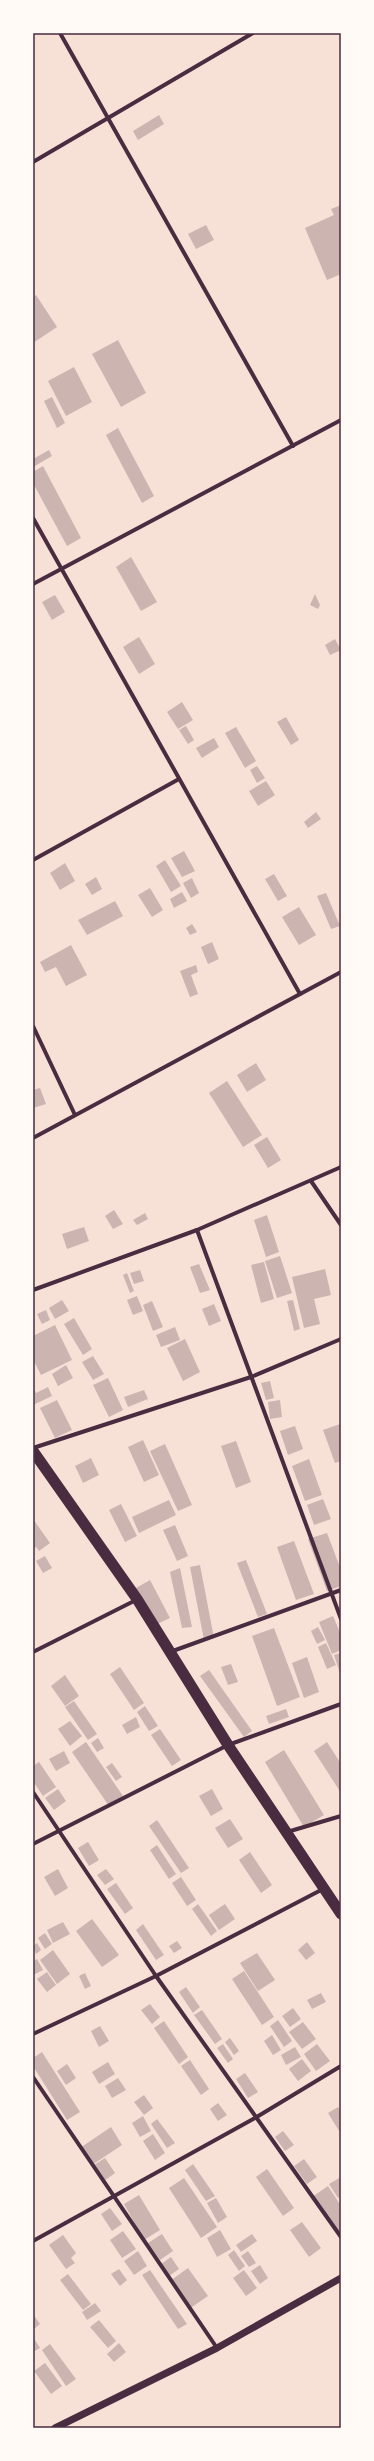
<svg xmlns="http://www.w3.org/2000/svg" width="374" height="2461" font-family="Karla,sans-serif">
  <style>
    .building { fill: #ccb4b1 }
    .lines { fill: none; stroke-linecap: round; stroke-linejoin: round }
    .minor { stroke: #4a2c40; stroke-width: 4 }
    .tertiary { stroke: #4a2c40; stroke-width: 7 }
    .trunk { stroke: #4a2c40; stroke-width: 11 }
    .neatline { fill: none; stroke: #4a2c40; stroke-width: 1.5 }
  </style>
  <rect width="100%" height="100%" fill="#f7e1d7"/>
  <g class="building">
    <path d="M159 115 164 124 138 140 133 131Z"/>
    <path d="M341 205V274L327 280 305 228 334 215 331 209Z"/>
    <path d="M206 225 214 240 196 249 188 234Z"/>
    <path d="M36 295 57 327 33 343V297Z"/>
    <path d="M118 340 146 393 121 407 92 354Z"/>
    <path d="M74 367 92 402 66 416 48 381Z"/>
    <path d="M52 397 65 423 57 428 44 401Z"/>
    <path d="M118 428 154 496 142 503 106 435Z"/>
    <path d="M49 450 52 456 33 467V459Z"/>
    <path d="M43 466 81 538 67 546 33 483V472Z"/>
    <path d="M131 557 157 602 141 611 116 567Z"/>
    <path d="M315 594 320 605 318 609 310 605Z"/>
    <path d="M55 595 65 612 52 620 42 602Z"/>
    <path d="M139 637 155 664 139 674 123 647Z"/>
    <path d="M335 639 341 650 330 655 325 645Z"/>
    <path d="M182 702 193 720 178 729 167 712Z"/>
    <path d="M286 717 299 740 291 745 277 722Z"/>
    <path d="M186 726 194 740 188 744 179 730Z"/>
    <path d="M236 727 256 761 245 768 225 733Z"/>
    <path d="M214 738 219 747 202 758 196 748Z"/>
    <path d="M257 766 265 778 257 783 250 770Z"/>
    <path d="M266 781 275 795 258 806 249 791Z"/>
    <path d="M316 812 321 819 308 828 304 822Z"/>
    <path d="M184 851 195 871 182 877 171 858Z"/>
    <path d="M165 860 181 886 171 892 156 866Z"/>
    <path d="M65 863 75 881 60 890 50 873Z"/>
    <path d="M274 874 287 896 278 901 265 879Z"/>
    <path d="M96 877 102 889 92 895 85 884Z"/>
    <path d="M192 878 199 893 191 898 183 883Z"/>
    <path d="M150 888 163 910 152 917 138 895Z"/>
    <path d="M182 892 187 901 174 908 170 899Z"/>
    <path d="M326 893 340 926 331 929 317 896Z"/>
    <path d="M115 901 123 916 87 935 78 920Z"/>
    <path d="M299 907 316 935 299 945 282 917Z"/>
    <path d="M192 924 197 932 190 935 186 928Z"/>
    <path d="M212 942 219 959 208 964 201 947Z"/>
    <path d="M71 945 87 975 66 986 56 967 45 972 40 962Z"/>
    <path d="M196 965 198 972 191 975 198 994 190 997 180 971Z"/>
    <path d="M256 1063 266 1080 247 1092 237 1075Z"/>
    <path d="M227 1081 262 1135 243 1147 209 1093Z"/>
    <path d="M40 1088 46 1104 33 1108V1090Z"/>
    <path d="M267 1137 281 1160 268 1168 254 1145Z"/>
    <path d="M114 1210 123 1224 113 1229 105 1216Z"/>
    <path d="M145 1213 148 1219 137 1225 133 1220Z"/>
    <path d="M267 1215 279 1252 266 1257 254 1220Z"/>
    <path d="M84 1227 89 1241 67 1249 62 1234Z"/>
    <path d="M280 1256 292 1293 277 1298 265 1261Z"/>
    <path d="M264 1262 274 1299 261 1303 251 1265Z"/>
    <path d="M199 1264 210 1290 200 1293 190 1267Z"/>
    <path d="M325 1269 331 1295 314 1299 320 1324 304 1328 292 1277Z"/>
    <path d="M140 1270 144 1281 134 1284 130 1273Z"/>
    <path d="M127 1273 134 1291 130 1293 123 1275Z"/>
    <path d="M137 1296 143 1311 133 1315 127 1300Z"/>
    <path d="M62 1300 69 1311 55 1319 49 1308Z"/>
    <path d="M293 1300 300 1329 294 1331 287 1301Z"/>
    <path d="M152 1301 163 1327 153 1331 143 1305Z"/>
    <path d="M214 1304 221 1321 209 1326 202 1309Z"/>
    <path d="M46 1310 50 1320 42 1324 37 1314Z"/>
    <path d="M74 1318 92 1349 83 1355 64 1324Z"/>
    <path d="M55 1325 72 1360 41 1375 33 1359V1336Z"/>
    <path d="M175 1327 180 1340 161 1347 156 1335Z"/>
    <path d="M185 1339 200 1372 183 1381 167 1348Z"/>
    <path d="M93 1356 104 1374 93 1380 82 1362Z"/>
    <path d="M66 1365 73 1378 58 1386 52 1374Z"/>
    <path d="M108 1378 123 1410 109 1417 93 1385Z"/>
    <path d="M270 1381 274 1398 266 1400 261 1383Z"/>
    <path d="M33 1386 36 1393 48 1387 52 1396 33 1405Z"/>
    <path d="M144 1390 148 1399 128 1407 124 1397Z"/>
    <path d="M57 1400 72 1430 55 1438 40 1408Z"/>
    <path d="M280 1400 282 1417 270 1419 268 1402Z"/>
    <path d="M340 1424 341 1461 335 1463 323 1430Z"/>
    <path d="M295 1426 303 1449 288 1455 280 1431Z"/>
    <path d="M143 1440 159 1475 144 1482 128 1447Z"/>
    <path d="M236 1441 251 1482 236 1488 221 1446Z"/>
    <path d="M165 1444 192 1505 178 1511 150 1451Z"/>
    <path d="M91 1458 99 1475 83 1483 75 1466Z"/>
    <path d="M309 1459 322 1495 305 1501 292 1466Z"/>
    <path d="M323 1499 331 1519 314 1525 307 1505Z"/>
    <path d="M169 1500 176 1515 139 1533 132 1517Z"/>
    <path d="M121 1504 137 1536 125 1542 109 1510Z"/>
    <path d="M33 1519 50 1543 39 1551 36 1547 33 1549Z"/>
    <path d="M175 1525 188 1556 177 1561 163 1530Z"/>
    <path d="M327 1533 341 1570V1586L327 1591 308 1539Z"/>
    <path d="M294 1541 314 1594 296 1600 277 1547Z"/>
    <path d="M45 1556 52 1568 43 1573 36 1561Z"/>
    <path d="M246 1560 267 1614 258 1617 237 1563Z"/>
    <path d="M200 1565 214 1638 204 1640 190 1567Z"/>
    <path d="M180 1568 192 1627 182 1628 170 1572Z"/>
    <path d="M150 1580 170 1618 155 1625 136 1588Z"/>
    <path d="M333 1616 341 1635V1650L332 1654 319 1622Z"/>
    <path d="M318 1627 325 1640 317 1644 311 1631Z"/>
    <path d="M274 1628 300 1697 277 1706 252 1636Z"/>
    <path d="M326 1643 336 1665 327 1669 318 1647Z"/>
    <path d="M341 1653V1676L334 1655Z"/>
    <path d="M307 1657 319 1692 304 1698 292 1663Z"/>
    <path d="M231 1664 238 1682 228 1685 221 1667Z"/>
    <path d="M120 1667 144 1703 134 1710 110 1674Z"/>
    <path d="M209 1670 252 1731 244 1737 200 1676Z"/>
    <path d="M65 1675 79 1696 65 1706 51 1686Z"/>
    <path d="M74 1701 97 1734 88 1740 65 1707Z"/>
    <path d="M145 1706 158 1726 149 1731 137 1712Z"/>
    <path d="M286 1709 289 1717 269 1724 266 1716Z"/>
    <path d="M136 1717 140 1727 127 1734 122 1725Z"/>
    <path d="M70 1721 82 1736 70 1746 58 1729Z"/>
    <path d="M160 1729 181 1760 172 1766 151 1735Z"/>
    <path d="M98 1738 104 1748 97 1752 91 1743Z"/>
    <path d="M86 1742 123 1796 109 1806 72 1752Z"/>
    <path d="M327 1742 341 1764V1793L314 1751Z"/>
    <path d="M284 1750 324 1815 304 1827 265 1762Z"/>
    <path d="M64 1751 70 1763 56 1771 49 1759Z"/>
    <path d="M39 1762 56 1787 43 1796 33 1781V1766Z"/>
    <path d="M112 1763 122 1777 116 1781 106 1767Z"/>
    <path d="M58 1789 66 1801 54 1810 45 1798Z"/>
    <path d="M212 1789 223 1809 211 1816 199 1796Z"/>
    <path d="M230 1819 243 1839 228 1848 215 1828Z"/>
    <path d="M157 1820 189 1868 181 1873 149 1826Z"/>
    <path d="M88 1842 99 1860 89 1866 78 1848Z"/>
    <path d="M157 1845 176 1874 169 1879 150 1850Z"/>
    <path d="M250 1852 272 1885 261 1893 239 1860Z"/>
    <path d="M58 1869 68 1888 55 1896 44 1877Z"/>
    <path d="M106 1869 114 1879 105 1885 97 1875Z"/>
    <path d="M181 1877 196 1900 187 1906 172 1883Z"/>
    <path d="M116 1883 133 1908 125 1914 107 1889Z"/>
    <path d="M198 1904 217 1931 211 1936 192 1909Z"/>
    <path d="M225 1904 235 1919 219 1930 209 1915Z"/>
    <path d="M92 1919 119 1955 102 1967 76 1931Z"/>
    <path d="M63 1922 70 1934 53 1943 47 1930Z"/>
    <path d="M143 1924 164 1955 156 1960 136 1930Z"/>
    <path d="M45 1933 52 1944 45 1949 38 1938Z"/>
    <path d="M177 1941 182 1948 174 1953 169 1946Z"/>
    <path d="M307 1942 315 1953 306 1960 298 1950Z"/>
    <path d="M37 1943 41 1950 36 1954 33 1946Z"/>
    <path d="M53 1950 70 1974 57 1984 40 1960Z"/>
    <path d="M257 1953 275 1980 258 1991 240 1963Z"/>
    <path d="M37 1959 43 1970 33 1975V1961Z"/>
    <path d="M244 1971 274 2017 262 2025 232 1979Z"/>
    <path d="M47 1972 56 1985 47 1992 37 1979Z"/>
    <path d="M85 1973 91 1986 85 1989 79 1976Z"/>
    <path d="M186 1987 200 2007 193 2013 179 1992Z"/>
    <path d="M321 1993 326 2002 312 2009 307 2000Z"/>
    <path d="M150 2004 160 2017 152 2024 141 2010Z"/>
    <path d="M293 2008 301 2019 290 2027 282 2016Z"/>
    <path d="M202 2010 222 2039 215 2044 194 2015Z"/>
    <path d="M278 2020 292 2041 284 2047 270 2026Z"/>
    <path d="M164 2021 188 2057 179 2064 154 2028Z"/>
    <path d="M303 2022 316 2039 302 2049 289 2032Z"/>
    <path d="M100 2026 109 2041 99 2047 91 2031Z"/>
    <path d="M272 2035 281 2050 273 2055 264 2041Z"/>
    <path d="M230 2038 239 2051 234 2055 225 2042Z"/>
    <path d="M223 2044 233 2059 228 2063 217 2048Z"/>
    <path d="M317 2044 330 2061 316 2071 304 2054Z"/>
    <path d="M295 2047 301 2057 286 2065 281 2055Z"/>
    <path d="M42 2052 80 2112 67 2120 33 2066V2058Z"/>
    <path d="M302 2059 311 2071 298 2081 289 2069Z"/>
    <path d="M190 2060 209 2089 201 2095 181 2066Z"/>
    <path d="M108 2062 115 2074 99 2084 92 2072Z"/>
    <path d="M67 2064 76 2078 66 2085 57 2071Z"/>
    <path d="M245 2073 258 2092 248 2098 236 2079Z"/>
    <path d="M118 2078 126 2090 112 2098 105 2086Z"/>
    <path d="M144 2095 153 2108 144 2115 134 2102Z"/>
    <path d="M218 2103 227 2115 218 2121 210 2109Z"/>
    <path d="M338 2107 341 2112V2134L328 2113Z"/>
    <path d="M143 2116 151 2131 140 2137 132 2123Z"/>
    <path d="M157 2119 175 2143 167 2148 151 2124Z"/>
    <path d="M111 2127 122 2145 92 2165 80 2148Z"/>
    <path d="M283 2131 294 2145 285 2151 275 2137Z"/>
    <path d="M153 2134 165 2153 155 2160 143 2141Z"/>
    <path d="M105 2158 115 2173 104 2181 94 2165Z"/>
    <path d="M304 2159 317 2177 307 2184 294 2166Z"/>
    <path d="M193 2164 215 2196 206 2201 185 2170Z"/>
    <path d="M267 2169 294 2208 283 2216 256 2177Z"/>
    <path d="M341 2177V2196L338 2198 329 2184Z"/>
    <path d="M184 2178 217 2227 201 2238 169 2188Z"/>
    <path d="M328 2186 341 2206V2239L312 2197Z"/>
    <path d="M139 2195 160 2230 144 2240 124 2204Z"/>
    <path d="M216 2198 227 2217 218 2223 207 2203Z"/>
    <path d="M110 2208 122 2224 112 2231 101 2214Z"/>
    <path d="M302 2222 321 2248 309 2257 290 2230Z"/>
    <path d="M220 2230 231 2249 217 2257 207 2238Z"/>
    <path d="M123 2231 136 2249 122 2258 110 2240Z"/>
    <path d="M162 2234 173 2251 160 2260 148 2243Z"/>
    <path d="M252 2234 257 2241 241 2252 236 2245Z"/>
    <path d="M63 2235 76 2253 71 2258 75 2263 66 2269 49 2245Z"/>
    <path d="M234 2250 245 2266 239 2271 228 2255Z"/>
    <path d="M138 2251 147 2266 134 2275 124 2261Z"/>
    <path d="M248 2251 256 2263 249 2267 241 2256Z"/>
    <path d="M171 2257 179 2269 169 2276 161 2264Z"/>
    <path d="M260 2265 268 2278 260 2284 251 2271Z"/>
    <path d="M188 2268 208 2296 189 2309 170 2281Z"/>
    <path d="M119 2269 127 2280 120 2286 111 2274Z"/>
    <path d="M150 2270 187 2324 178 2329 142 2275Z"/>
    <path d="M244 2270 257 2288 246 2296 233 2278Z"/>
    <path d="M68 2274 91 2304 83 2310 60 2280Z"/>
    <path d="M95 2303 101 2311 87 2320 82 2312Z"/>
    <path d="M33 2314 40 2324 33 2330Z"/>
    <path d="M99 2320 116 2341 108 2348 90 2327Z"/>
    <path d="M33 2337 40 2348 33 2352Z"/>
    <path d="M119 2343 126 2352 114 2362 107 2354Z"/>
    <path d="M50 2344 76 2379 66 2386 42 2350Z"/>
    <path d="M45 2363 62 2386 51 2394 34 2371Z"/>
  </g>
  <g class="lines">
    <g class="minor">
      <path d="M60 33 293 446"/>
      <path d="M33 162 253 33"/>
      <path d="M33 518 300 994"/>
      <path d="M33 584 341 420"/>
      <path d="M33 860 179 779"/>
      <path d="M33 1026 75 1115"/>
      <path d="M33 1138 341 972"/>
      <path d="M311 1181 341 1225"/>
      <path d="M197 1230 341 1619"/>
      <path d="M33 1290 197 1230 341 1167"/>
      <path d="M33 1448 251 1377 341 1339"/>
      <path d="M33 1652 136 1600"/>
      <path d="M170 1652 341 1590"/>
      <path d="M33 1792 156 1976 341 2237"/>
      <path d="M287 1832 341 1816"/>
      <path d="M33 1844 228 1745 341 1704"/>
      <path d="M33 2034 156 1976 323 1889"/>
      <path d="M33 2077 217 2348"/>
      <path d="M33 2241 255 2118 341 2066"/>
    </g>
    <path class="tertiary" d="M55 2428 217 2348 341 2278"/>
    <path class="trunk" d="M33 1451 137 1599 228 1745 341 1914"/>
  </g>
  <rect width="374" height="2461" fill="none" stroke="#fffaf5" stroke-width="68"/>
  <rect x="34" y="34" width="306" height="2393" class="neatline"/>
</svg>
